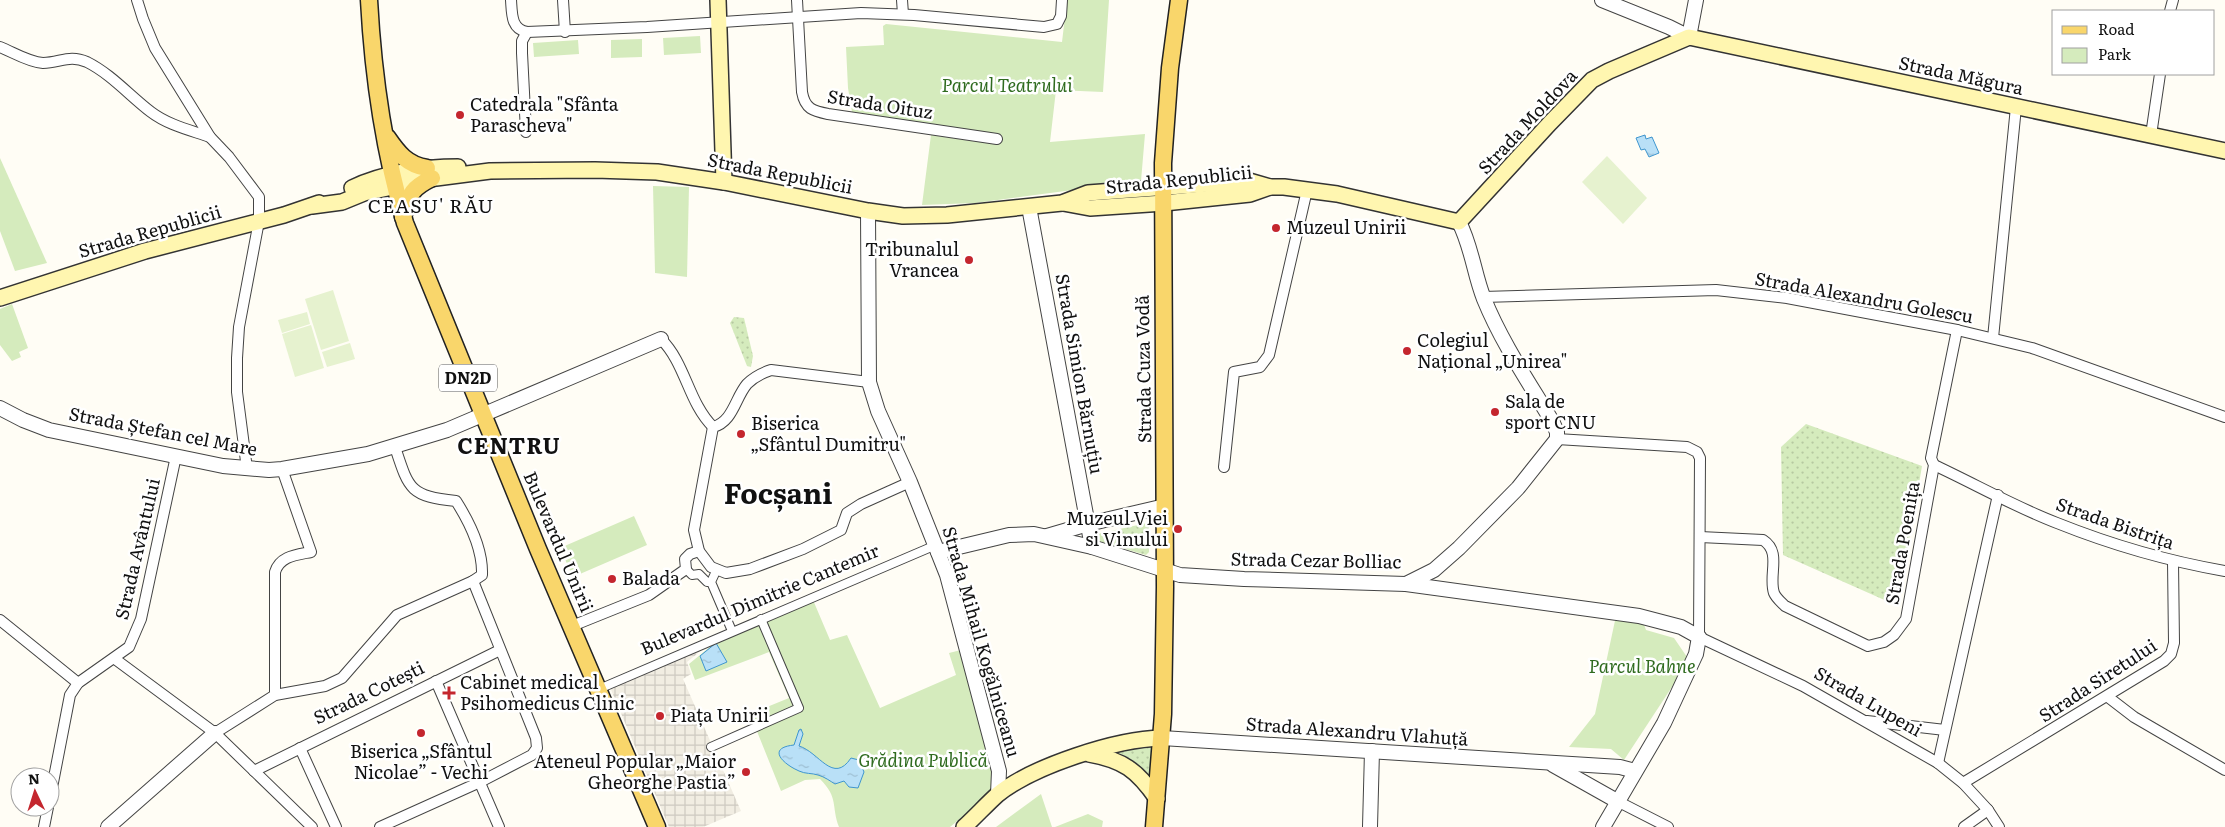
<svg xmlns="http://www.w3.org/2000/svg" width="2225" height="827" font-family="Literata,serif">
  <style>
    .grass { fill: url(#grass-dots) }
    .park { fill: #d5ebbd }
    .pitch { fill: #e6f2cf }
    .plaza { fill: url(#plaza-grid) }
    .water { fill: url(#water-ripples); stroke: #3f96cf }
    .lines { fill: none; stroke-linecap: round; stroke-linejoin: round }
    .pedestrian-casing { stroke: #444; stroke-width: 10 }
    .minor-casing { stroke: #444; stroke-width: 12 }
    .tertiary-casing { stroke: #444; stroke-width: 16 }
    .secondary-casing { stroke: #333; stroke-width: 18 }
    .primary-casing { stroke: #222; stroke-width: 19 }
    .pedestrian { stroke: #fff; stroke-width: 8 }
    .minor { stroke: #fff; stroke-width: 10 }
    .tertiary { stroke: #fff; stroke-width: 14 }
    .secondary { stroke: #fff6b0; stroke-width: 15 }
    .primary { stroke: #f9d66b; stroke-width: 16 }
    .poi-dot { fill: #c4262e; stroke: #fff; stroke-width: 2 }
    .labels { text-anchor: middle; stroke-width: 5; stroke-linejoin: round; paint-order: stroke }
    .shield { fill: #fff; stroke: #585858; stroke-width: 1 }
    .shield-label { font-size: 16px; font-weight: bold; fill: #111 }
    .street-label { font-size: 18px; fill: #111; stroke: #fff }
    .park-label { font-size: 18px; font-style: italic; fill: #2f6b1f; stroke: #fff }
    .poi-label { font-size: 18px; fill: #111; stroke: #fff; text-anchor: start }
    .neighbourhood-label { font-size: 19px; letter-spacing: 1px; fill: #111; stroke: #fff }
    .district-label { font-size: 22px; font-weight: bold; letter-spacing: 1px; fill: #111; stroke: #fff }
    .town-label { font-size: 28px; font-weight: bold; fill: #111; stroke: #fff }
  </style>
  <defs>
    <pattern id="grass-dots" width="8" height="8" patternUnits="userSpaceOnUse" patternTransform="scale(1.25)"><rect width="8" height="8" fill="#d5ebbd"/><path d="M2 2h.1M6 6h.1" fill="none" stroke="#b6c8a1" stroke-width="1.8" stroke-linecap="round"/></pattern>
    <pattern id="plaza-grid" width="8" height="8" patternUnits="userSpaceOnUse" patternTransform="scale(1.25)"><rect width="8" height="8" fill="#f1ede2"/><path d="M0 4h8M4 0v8" fill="none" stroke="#cecac1"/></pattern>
    <pattern id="water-ripples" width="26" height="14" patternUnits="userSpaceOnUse" patternTransform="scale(1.25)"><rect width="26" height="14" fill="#b9e0f7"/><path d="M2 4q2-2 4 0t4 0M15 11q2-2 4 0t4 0" fill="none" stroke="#9ebfd3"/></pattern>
  </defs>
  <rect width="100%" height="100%" fill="#fffdf5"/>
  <g class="grass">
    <path d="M734 317 744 318 753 356 751 367 747 366 730 323Z"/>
    <path d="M1806 424 1922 466 1898 606 1783 555 1781 447Z"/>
    <path d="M1147 523 1149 526V552L1146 555 1097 541V534Z"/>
    <path d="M1162 738 1157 799 1111 758 1114 744Z"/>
  </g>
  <g class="park">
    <path d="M1067 0H1109L1103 92 1056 90 1050 142 1145 134 1141 181 975 203 922 205 931 135 978 142H1002V135L852 112 848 88 846 47 884 45 883 26 886 24 1062 42Z"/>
    <path d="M700 36 701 53 664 55 663 38Z"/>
    <path d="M642 39V57L611 58V40Z"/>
    <path d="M578 40 579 54 534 57 533 43Z"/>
    <path d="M0 158 47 263 15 271 0 231Z"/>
    <path d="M653 186 689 187 687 277 655 273Z"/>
    <path d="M12 304 28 348 19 352 21 357 12 361 0 345V309Z"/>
    <path d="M634 516 647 545 573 577 560 548Z"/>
    <path d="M813 600 830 640 847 635 880 708 956 675 949 653 961 650 991 761 992 792 950 827H839C831 806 839 798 820 779L805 780 781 791 750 714 789 698 769 652 695 680 689 664 717 641Z"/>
    <path d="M1616 616 1643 622 1646 630 1674 638 1687 657V664L1624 760 1611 749 1569 747 1595 714Z"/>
    <path d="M1041 794 1052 827H996Z"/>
    <path d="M1088 814 1103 821 1102 827H1055Z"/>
  </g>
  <g class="pitch">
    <path d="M1607 156 1647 198 1623 224 1582 182Z"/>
    <path d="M333 290 349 341 321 350 305 299Z"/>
    <path d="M307 312 310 324 282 333 278 320Z"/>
    <path d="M311 325 324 368 295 377 282 334Z"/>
    <path d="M350 343 355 359 327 367 322 352Z"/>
  </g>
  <path class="plaza" d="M713 641 687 662 691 674 683 679 741 811 703 827H669L609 685Z"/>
  <g class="water">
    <path d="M1645 135 1646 139 1652 137 1659 153 1649 157 1645 149 1641 150 1636 138Z"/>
    <path d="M716 643 727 662 706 671 700 656Z"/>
    <path d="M801 729 803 734 799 746C819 752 833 785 851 758L859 760 864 772 858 788 849 787 844 781 835 784C830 781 825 777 818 775 812 773 805 774 799 771 783 764 766 748 794 745L799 730Z"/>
  </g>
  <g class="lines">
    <defs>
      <g id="pedestrian">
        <path d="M686 569 692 575 699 574 707 582H711"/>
        <path d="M717 569 711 582 732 631"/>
        <path d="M599 689 936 545"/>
        <path d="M711 747 799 708 761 619"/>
      </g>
      <g id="minor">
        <path d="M137 0 143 19 155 48 210 137 229 157 259 197V221L239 327 237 358V392L247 469"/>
        <path d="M511 0C512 14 511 29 527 32L647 27 861 13 914 15 1044 27 1057 24 1061 16 1062 0"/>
        <path d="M563 0 565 32"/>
        <path d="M797 0 802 92C805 109 813 111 828 114L997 139"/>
        <path d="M902 0 903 14"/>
        <path d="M2170 11 2173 0"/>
        <path d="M0 47C13 52 28 62 43 63 60 63 69 54 87 62 111 74 130 96 151 112 168 125 190 130 210 137"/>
        <path d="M526 132 522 53V41L527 32"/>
        <path d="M2151 135 2160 74"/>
        <path d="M1483 297 1716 290 1787 298 1957 330 2032 348 2225 417"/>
        <path d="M1993 338 2016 107"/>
        <path d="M661 339C686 364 688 402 713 427"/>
        <path d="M713 427 694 530 699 551 711 567 726 573 750 569 803 549 841 530 847 513 861 504 910 482"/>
        <path d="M713 427C733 422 735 398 747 384 754 377 762 373 771 370L869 382"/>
        <path d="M1557 439 1687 447 1697 452 1700 458 1699 637 1803 686 1938 763 1963 783 1988 810 1999 827"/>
        <path d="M1934 465C1975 484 2015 507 2057 523 2112 545 2167 561 2225 571"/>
        <path d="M1224 467 1234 372 1260 367 1269 355 1307 190"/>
        <path d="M1700 537 1763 540C1782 552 1768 575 1774 593 1776 598 1781 602 1785 606L1868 646 1884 642 1894 635 1906 619 1934 465 1931 458 1957 330"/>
        <path d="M0 620 78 683"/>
        <path d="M572 626 649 595 686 569 685 559 690 554 699 551"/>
        <path d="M115 659 215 733 312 827"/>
        <path d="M436 681 499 827"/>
        <path d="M275 695V572C280 556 296 555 311 552L282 469"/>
        <path d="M2108 697 2134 717 2225 770"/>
        <path d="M1867 721 1945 730"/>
        <path d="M215 733 275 695 325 686 342 678 397 615 473 581 482 575C483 549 470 523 456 501 410 496 409 490 395 447"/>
        <path d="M300 748 336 827"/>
        <path d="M1938 763 1998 495"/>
        <path d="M254 771 500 650"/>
        <path d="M1963 783 2164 661 2171 654 2174 643 2173 562"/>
        <path d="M50 798 70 695 78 683 129 647 141 619 176 456"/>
        <path d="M1617 801 1668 827"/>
        <path d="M44 827 48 807"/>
        <path d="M380 827 480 782 532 755 537 748 536 738 473 581"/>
        <path d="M1964 827 1988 810"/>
      </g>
      <g id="tertiary">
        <path d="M1602 0 1669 27 1689 37 1696 0"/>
        <path d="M1029 207 1092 547"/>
        <path d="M868 211 869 382 878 411 910 482 947 575 999 771 998 794"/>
        <path d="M0 408 23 420 49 430 223 466 269 470 282 469 368 454 447 430 661 339"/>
        <path d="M1047 536 1088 524 1165 506"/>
        <path d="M938 552 1009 535 1034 534 1092 547 1180 575 1244 579 1406 584 1639 616 1681 627 1699 637 1696 654 1664 723 1603 827"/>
        <path d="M1406 584 1434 570 1459 548 1518 488 1557 439V432L1552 421C1528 381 1502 343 1484 299 1474 274 1472 247 1459 222"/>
        <path d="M1162 738 1620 767 1635 771"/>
        <path d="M1553 765 1617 801"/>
        <path d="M108 827 215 733"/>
        <path d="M1370 827 1372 751"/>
      </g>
      <g id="secondary">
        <path d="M718 0 724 182"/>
        <path d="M352 188C383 173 423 167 458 167"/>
        <path d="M1063 203 1090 208 1164 203 1250 194 1270 187"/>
        <path d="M312 206 342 202 364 193 436 178 490 171 595 170 657 172 724 182 868 211 903 216 947 215 1062 203 1088 193 1249 181 1270 187H1284L1337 194 1459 222 1550 123 1592 80 1609 71 1689 37 2225 151"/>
        <path d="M0 298 145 251 284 215 319 203"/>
        <path d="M1089 754C1123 760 1137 770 1157 799"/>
        <path d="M964 827C975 817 986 805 997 795 1033 766 1116 739 1162 738"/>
      </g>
      <g id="primary">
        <path d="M369 0C373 75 384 151 405 223L538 549 657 827"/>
        <path d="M387 137C398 153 407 165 427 168"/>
        <path d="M403 217C410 194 410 189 432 178"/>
        <path d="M1154 827 1163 714 1165 587 1163 163 1170 68 1179 0"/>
      </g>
    </defs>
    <use href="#pedestrian" class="pedestrian-casing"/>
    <use href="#minor" class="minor-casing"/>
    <use href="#tertiary" class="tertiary-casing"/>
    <use href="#secondary" class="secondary-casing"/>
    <use href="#primary" class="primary-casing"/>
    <use href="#pedestrian" class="pedestrian"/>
    <use href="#minor" class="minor"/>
    <use href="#tertiary" class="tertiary"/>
    <use href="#secondary" class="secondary"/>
    <use href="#primary" class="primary"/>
  </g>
  <g class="poi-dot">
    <circle cx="460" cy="115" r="5"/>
    <circle cx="1276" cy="228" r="5"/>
    <circle cx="969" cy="260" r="5"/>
    <circle cx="1407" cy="351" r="5"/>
    <circle cx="1495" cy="412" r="5"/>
    <circle cx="741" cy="434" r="5"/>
    <circle cx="1178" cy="529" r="5"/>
    <circle cx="612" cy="579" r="5"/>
    <path d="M446.5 685.5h5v5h5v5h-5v5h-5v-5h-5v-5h5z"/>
    <circle cx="660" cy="716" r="5"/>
    <circle cx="421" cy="733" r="5"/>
    <circle cx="746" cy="772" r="5"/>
  </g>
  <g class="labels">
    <rect class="shield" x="439" y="364.5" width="58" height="27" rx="4"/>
    <g class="shield-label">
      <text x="468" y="384">DN2D</text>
    </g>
    <g class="street-label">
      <text transform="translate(1961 76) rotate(12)" y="6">Strada Măgura</text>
      <text transform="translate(880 105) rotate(9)" y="6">Strada Oituz</text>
      <text transform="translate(1528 122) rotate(-47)" y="6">Strada Moldova</text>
      <text transform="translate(780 174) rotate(11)" y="6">Strada Republicii</text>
      <text transform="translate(1179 180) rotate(-6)" y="6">Strada Republicii</text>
      <text transform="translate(150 232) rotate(-16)" y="6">Strada Republicii</text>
      <text transform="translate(1864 298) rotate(10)" y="6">Strada Alexandru Golescu</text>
      <text transform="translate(1144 369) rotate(-91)" y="6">Strada Cuza Vodă</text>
      <text transform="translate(1079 374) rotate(80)" y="6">Strada Simion Bărnuțiu</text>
      <text transform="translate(163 432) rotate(11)" y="6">Strada Ștefan cel Mare</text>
      <text transform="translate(2115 524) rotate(19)" y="6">Strada Bistrița</text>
      <text transform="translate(558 542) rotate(67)" y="6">Bulevardul Unirii</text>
      <text transform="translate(1903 543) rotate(-80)" y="6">Strada Poenița</text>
      <text transform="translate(138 549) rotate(-77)" y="6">Strada Avântului</text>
      <text transform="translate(1316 561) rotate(1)" y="6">Strada Cezar Bolliac</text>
      <text transform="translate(760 600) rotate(-23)" y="6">Bulevardul Dimitrie Cantemir</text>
      <text transform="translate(981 642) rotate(74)" y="6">Strada Mihail Kogălniceanu</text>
      <text transform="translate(2098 681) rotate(-33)" y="6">Strada Siretului</text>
      <text transform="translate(369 693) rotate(-26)" y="6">Strada Cotești</text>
      <text transform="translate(1868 702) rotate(30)" y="6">Strada Lupeni</text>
      <text transform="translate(1357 732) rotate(4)" y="6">Strada Alexandru Vlahuță</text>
    </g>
    <g class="park-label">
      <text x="1007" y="92">Parcul Teatrului</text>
      <text x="1642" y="673">Parcul Bahne</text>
      <text x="923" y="767">Grădina Publică</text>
    </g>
    <g class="poi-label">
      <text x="470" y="111">Catedrala "Sfânta<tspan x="470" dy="21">Parascheva"</tspan></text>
      <text x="1286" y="234">Muzeul Unirii</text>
      <text x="959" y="256" text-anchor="end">Tribunalul<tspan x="959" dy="21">Vrancea</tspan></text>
      <text x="1417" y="347">Colegiul<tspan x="1417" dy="21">Național „Unirea"</tspan></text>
      <text x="1505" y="408">Sala de<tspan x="1505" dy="21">sport CNU</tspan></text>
      <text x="751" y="430">Biserica<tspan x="751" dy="21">„Sfântul Dumitru"</tspan></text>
      <text x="1168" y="525" text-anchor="end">Muzeul Viei<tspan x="1168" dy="21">si Vinului</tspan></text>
      <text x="622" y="585">Balada</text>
      <text x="460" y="689">Cabinet medical<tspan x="460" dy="21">Psihomedicus Clinic</tspan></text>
      <text x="670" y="722">Piața Unirii</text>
      <text x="421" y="758" text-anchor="middle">Biserica „Sfântul<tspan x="421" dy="21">Nicolae” - Vechi</tspan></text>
      <text x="736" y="768" text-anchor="end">Ateneul Popular „Maior<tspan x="736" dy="21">Gheorghe Pastia”</tspan></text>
    </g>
    <g class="neighbourhood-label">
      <text x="431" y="213">CEASU' RĂU</text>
    </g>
    <g class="district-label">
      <text x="509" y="454">CENTRU</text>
    </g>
    <g class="town-label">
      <text x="778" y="504">Focșani</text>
    </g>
  </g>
  <rect x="2052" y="10" width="162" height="65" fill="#ffffff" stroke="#a0a0a0"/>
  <rect x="2062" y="26" width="25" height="8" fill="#f9d66b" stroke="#a0a0a0"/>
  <text x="2098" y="35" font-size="15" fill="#111111">Road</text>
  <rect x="2062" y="48" width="25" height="15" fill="#d5ebbd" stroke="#a0a0a0"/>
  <text x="2098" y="60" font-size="15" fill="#111111">Park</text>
  <g transform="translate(35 792) rotate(356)"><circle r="24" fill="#ffffff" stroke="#a0a0a0"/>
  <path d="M0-4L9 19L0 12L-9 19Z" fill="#c4262e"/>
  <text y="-8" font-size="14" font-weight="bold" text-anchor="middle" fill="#111111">N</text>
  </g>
</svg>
